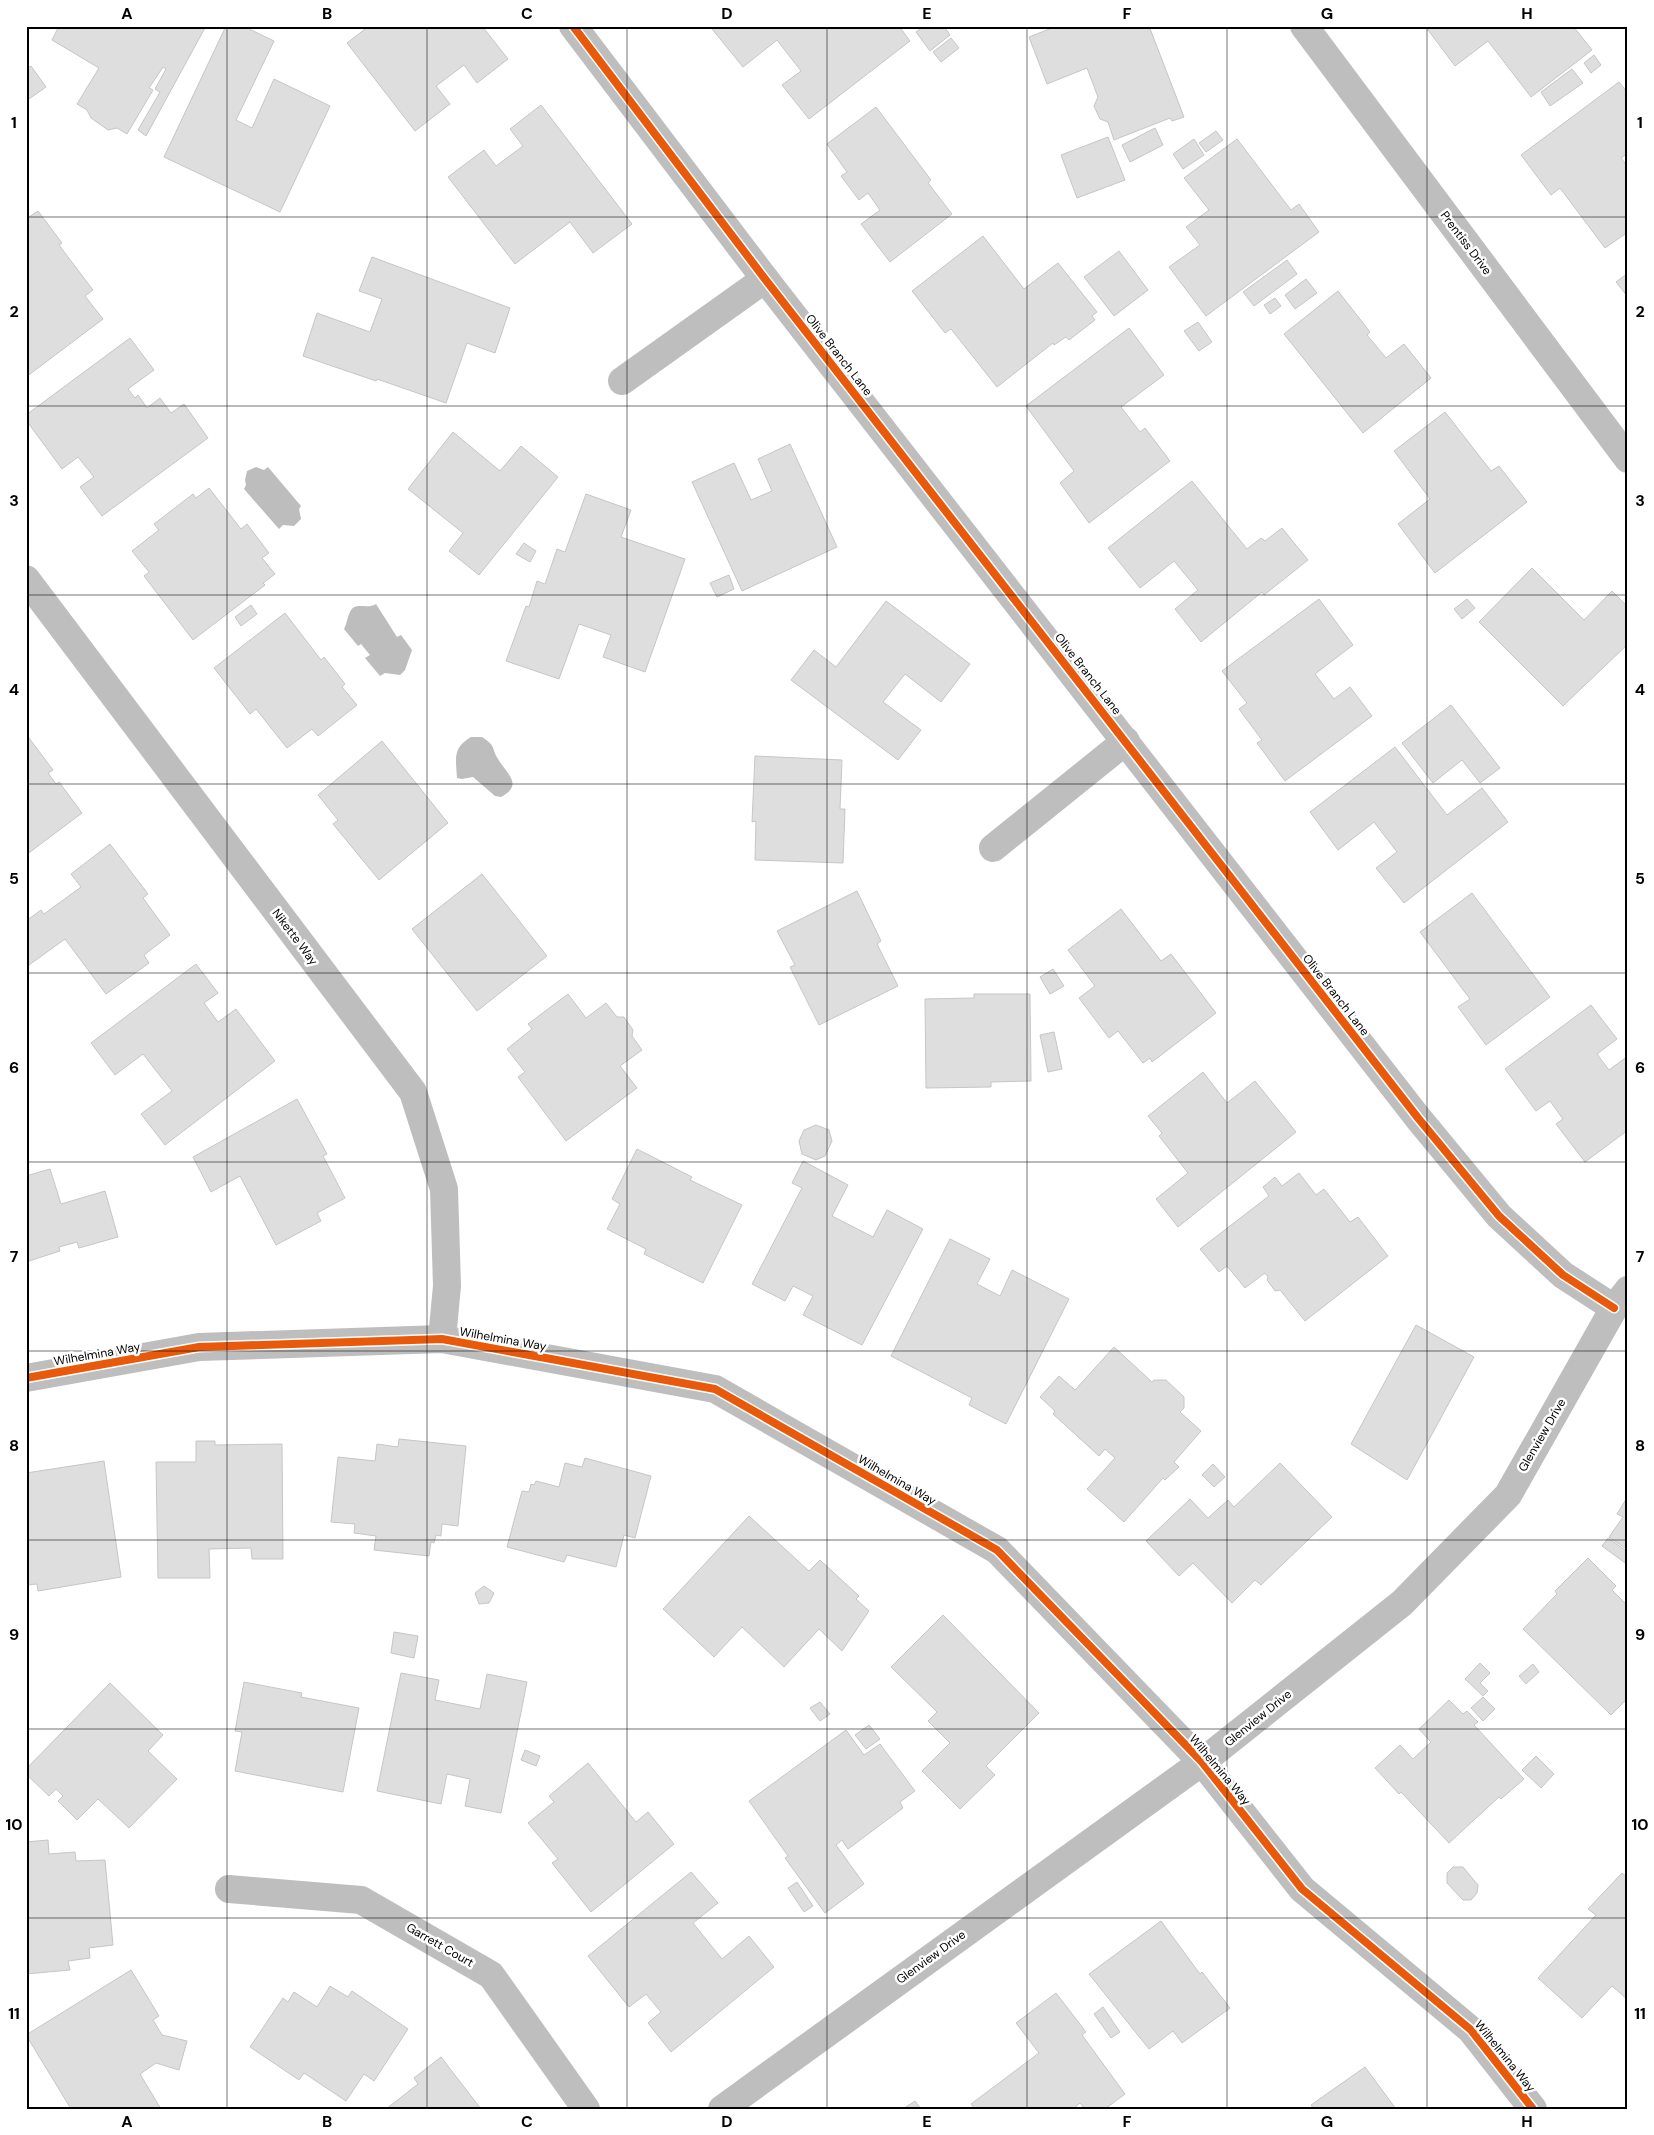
<svg xmlns="http://www.w3.org/2000/svg" width="1654" height="2135" font-family="'DM Sans',sans-serif">
  <style>
    .water { fill: #bdbdbd }
    .building { fill: #dedede; stroke: #c6c6c6 }
    .lines { fill: none; stroke-linecap: round; stroke-linejoin: round }
    .minor { stroke: #bebebe; stroke-width: 28 }
    .cycleway-casing { stroke: #fff; stroke-width: 11 }
    .cycleway { stroke: #e8590c; stroke-width: 8 }
    .grid { fill: none; stroke: #000; stroke-width: 1; stroke-opacity: 0.55 }
    .labels { text-anchor: middle; stroke-width: 5; stroke-linejoin: round; paint-order: stroke }
    .street-label { font-size: 12px; fill: #000; stroke: #fff }
    .neatline { fill: none; stroke: #000; stroke-width: 2 }
    .grid-label { font-size: 16px; text-anchor: middle; font-weight: bold; fill: #000 }
  </style>
  <rect width="100%" height="100%" fill="#fff"/>
  <g class="water">
    <path d="M256 467 264 470 268 467 301 506 299 509 301 519 294 526 283 525 279 529 244 489 246 485 245 480 247 471Z"/>
    <path d="M376 604 397 637 401 635 412 650 405 670 400 675 385 673 380 676 365 658 370 655 361 644 358 646 344 629C347 623 347 618 350 612 355 601 367 610 376 604Z"/>
    <path d="M471 737H482C497 747 491 748 498 759 507 774 524 785 501 797L495 796 473 777 462 779 457 778C456 759 452 748 471 737Z"/>
  </g>
  <g class="building">
    <path d="M59 26H206L146 136 138 130 160 92 155 89 166 69 163 67 149 88 153 90 127 134 117 128 108 130 91 118 87 110 77 104 99 68 52 40Z"/>
    <path d="M226 26H243L274 41 236 120 252 128 274 79 330 106 280 212 164 157Z"/>
    <path d="M369 26H482L508 59 477 83 464 65 436 86 450 104 415 131 347 43Z"/>
    <path d="M716 26H847L849 29 852 26H899L910 41 809 119 782 85 801 71 777 40 743 67 712 29Z"/>
    <path d="M924 26H944L950 35 930 51 916 32Z"/>
    <path d="M1057 26H1149L1184 117 1172 121 1170 118 1114 140 1108 122 1100 119 1094 106 1098 97 1087 68 1047 84 1029 37Z"/>
    <path d="M1425 26H1573L1592 50 1531 97 1488 41 1455 66Z"/>
    <path d="M951 38 959 48 941 62 933 52Z"/>
    <path d="M1594 55 1601 65 1591 73 1584 63Z"/>
    <path d="M31 66 46 87 26 101V69Z"/>
    <path d="M1572 69 1583 83 1550 106 1541 92Z"/>
    <path d="M1619 82 1628 93V153L1621 158 1628 167V232L1605 248 1560 188 1551 195 1521 155Z"/>
    <path d="M541 105 632 224 593 253 570 222 515 264 448 177 484 150 496 166 523 146 510 129Z"/>
    <path d="M876 107 931 180 928 183 952 214 890 262 861 224 880 210 868 193 859 200 841 176 847 172 827 144Z"/>
    <path d="M1155 128 1163 145 1130 162 1122 145Z"/>
    <path d="M1216 131 1223 140 1206 152 1199 143Z"/>
    <path d="M1108 137 1125 180 1077 198 1061 155Z"/>
    <path d="M1194 139 1204 155 1183 169 1173 154Z"/>
    <path d="M1237 139 1291 210 1299 204 1319 232 1206 316 1169 267 1200 245 1186 227 1209 210 1184 178Z"/>
    <path d="M38 211 62 243 59 245 93 290 85 296 103 319 26 377V219Z"/>
    <path d="M983 236 1024 289 1058 263 1097 312 1092 316 1095 320 1069 340 1066 337 1054 345 1053 343 997 387 951 329 945 333 912 291Z"/>
    <path d="M1119 251 1148 290 1114 316 1084 277Z"/>
    <path d="M372 257 510 308 495 353 467 343 446 403 377 379 376 381 303 356 317 313 370 332 382 299 359 291Z"/>
    <path d="M1287 260 1297 274 1254 306 1243 292Z"/>
    <path d="M1628 273V297L1616 282Z"/>
    <path d="M1306 279 1317 293 1295 309 1285 295Z"/>
    <path d="M1338 291 1370 332 1367 335 1386 358 1404 344 1431 378 1363 433 1284 334Z"/>
    <path d="M1275 298 1281 306 1270 314 1264 305Z"/>
    <path d="M1198 322 1212 342 1199 351 1184 331Z"/>
    <path d="M1129 328 1164 375 1121 407 1140 432 1145 428 1170 461 1089 523 1060 483 1074 471 1026 406Z"/>
    <path d="M130 338 154 370 128 389 135 398 138 395 147 408 160 398 171 413 184 404 208 438 102 516 80 487 94 477 78 457 62 469 26 420V415Z"/>
    <path d="M1445 412 1491 471 1499 466 1527 502 1435 573 1398 524 1430 499 1394 451Z"/>
    <path d="M453 432 500 471 521 446 558 477 479 575 449 551 463 533 408 489Z"/>
    <path d="M790 444 837 547 742 591 692 482 734 463 751 500 772 491 758 459Z"/>
    <path d="M1192 481 1247 549 1261 538 1265 541 1282 528 1308 560 1264 595 1262 592 1201 642 1175 609 1198 590 1174 561 1140 588 1108 548Z"/>
    <path d="M209 488 241 529 247 524 269 553 262 558 275 574 263 583 265 585 193 640 144 576 149 572 132 551 159 530 154 524 193 494 196 498Z"/>
    <path d="M586 494 631 510 621 537 685 559 645 672 603 657 611 635 579 624 559 679 506 661 526 606 529 607 537 581 545 584 557 549 565 552Z"/>
    <path d="M524 543 536 551 530 562 516 554Z"/>
    <path d="M1532 568 1584 620 1612 591 1628 607V644L1563 706 1479 622Z"/>
    <path d="M729 575 734 589 717 597 710 583Z"/>
    <path d="M1319 599 1353 645 1315 674 1334 699 1350 687 1372 716 1285 781 1257 743 1262 740 1239 709 1247 703 1222 671Z"/>
    <path d="M1467 599 1475 608 1462 619 1454 609Z"/>
    <path d="M886 601 970 664 941 702 905 674 883 702 921 730 898 760 791 680 814 650 836 667Z"/>
    <path d="M251 605 257 614 241 626 235 617Z"/>
    <path d="M285 613 321 660 324 657 345 684 342 687 357 705 318 736 312 729 287 748 256 709 250 714 214 668Z"/>
    <path d="M1451 705 1500 768 1480 783 1462 760 1433 783 1402 743Z"/>
    <path d="M26 734 53 770 48 773 56 784 59 782 82 813 26 855Z"/>
    <path d="M382 741 448 823 379 880 333 824 338 820 318 795Z"/>
    <path d="M1395 747 1447 815 1482 788 1508 822 1404 903 1376 868 1397 852 1374 822 1338 850 1310 812Z"/>
    <path d="M755 756 842 760 840 809H845L843 863 755 860 756 821 752 822Z"/>
    <path d="M110 844 148 894 143 898 170 935 144 955 149 963 106 994 65 939 29 965 26 960V921L41 910 44 914 81 887 71 874Z"/>
    <path d="M482 874 547 956 477 1011 412 929Z"/>
    <path d="M857 891 881 941 877 944 898 986 819 1025 790 967 795 965 777 931Z"/>
    <path d="M1472 893 1550 997 1486 1045 1458 1007 1470 999 1420 932Z"/>
    <path d="M1121 909 1161 961 1171 954 1216 1013 1152 1062 1150 1058 1143 1063 1118 1031 1109 1038 1079 998 1095 986 1068 950Z"/>
    <path d="M196 964 218 993 204 1003 218 1022 236 1009 275 1061 165 1145 141 1114 172 1091 143 1054 115 1075 91 1043Z"/>
    <path d="M1053 969 1064 986 1050 994 1040 977Z"/>
    <path d="M568 994 586 1018 606 1003 617 1017H624L633 1030 632 1036 642 1050 620 1066 637 1088 566 1141 518 1077 525 1072 507 1049 532 1029 528 1024Z"/>
    <path d="M974 994H1030L1031 1081 991 1082V1087L926 1088 925 999 974 998Z"/>
    <path d="M1591 1005 1617 1039 1597 1054 1609 1070 1628 1056V1130L1585 1162 1556 1124 1563 1119 1550 1101 1536 1111 1505 1069Z"/>
    <path d="M1054 1032 1062 1069 1048 1072 1040 1035Z"/>
    <path d="M1203 1072 1227 1103 1255 1081 1296 1132 1178 1227 1156 1199 1188 1173 1159 1136 1162 1133 1148 1116Z"/>
    <path d="M297 1099 327 1154 323 1156 345 1198 317 1213 321 1221 276 1245 240 1176 211 1192 193 1157Z"/>
    <path d="M816 1125 829 1130 832 1141 825 1156 816 1160 802 1154 799 1141 804 1130Z"/>
    <path d="M637 1149 692 1177 690 1180 742 1205 703 1283 644 1254 646 1249 607 1229 620 1204 612 1199Z"/>
    <path d="M803 1161 848 1185 832 1216 873 1237 887 1210 923 1229 862 1345 803 1315 813 1296 793 1286 785 1301 752 1284 802 1188 792 1183Z"/>
    <path d="M50 1169 61 1204 105 1191 118 1237 79 1248 77 1242 59 1247 60 1251 26 1262V1176Z"/>
    <path d="M1299 1173 1316 1195 1324 1189 1350 1222 1358 1217 1388 1256 1305 1321 1280 1290 1275 1291 1267 1280 1268 1277 1265 1273 1245 1288 1227 1266 1219 1272 1200 1249 1269 1196 1263 1187 1275 1177 1282 1186Z"/>
    <path d="M950 1239 990 1259 977 1284 1000 1296 1012 1270 1069 1299 1006 1424 969 1405 972 1398 891 1356Z"/>
    <path d="M1416 1325 1474 1357 1407 1480 1351 1444Z"/>
    <path d="M1114 1347 1152 1382 1154 1380H1166L1184 1397V1408L1180 1412 1201 1431 1174 1462 1179 1467 1165 1480 1163 1478 1124 1522 1087 1489 1115 1458 1105 1449 1099 1456 1053 1414 1055 1411 1040 1397 1059 1376 1075 1390Z"/>
    <path d="M399 1439 466 1446 458 1526 442 1524 441 1536 436 1535 434 1543 431 1542 429 1556 374 1550 376 1536 354 1533 355 1524 331 1522 338 1457 375 1461 377 1444 398 1447Z"/>
    <path d="M196 1441H215V1445L282 1444 283 1559H252L251 1548 209 1549 210 1578H158L156 1462H196Z"/>
    <path d="M585 1458 651 1476 635 1538 624 1535 616 1567 567 1555 564 1562 507 1547 522 1491 529 1492 531 1484 534 1485 536 1481 559 1487 565 1463 582 1467Z"/>
    <path d="M104 1461 121 1577 38 1591 37 1584 26 1585V1473Z"/>
    <path d="M1280 1463 1332 1517 1261 1585 1255 1580 1232 1603 1193 1563 1179 1576 1146 1541 1190 1499 1208 1518 1228 1500 1234 1507Z"/>
    <path d="M1213 1464 1225 1477 1214 1487 1202 1475Z"/>
    <path d="M1628 1496V1550L1609 1537 1623 1517 1617 1514Z"/>
    <path d="M749 1516 809 1571 820 1560 859 1596 856 1599 869 1611 842 1651 819 1629 784 1667 742 1627 714 1657 663 1609Z"/>
    <path d="M1608 1538 1628 1552V1565L1602 1546Z"/>
    <path d="M1588 1558 1616 1586 1612 1590 1628 1606V1698L1611 1715 1523 1629 1557 1594 1555 1591Z"/>
    <path d="M484 1586 494 1593 489 1603 479 1604 475 1593Z"/>
    <path d="M943 1615 1039 1713 986 1766 995 1775 960 1809 922 1771 950 1743 928 1721 937 1712 891 1667Z"/>
    <path d="M394 1632 418 1636 414 1658 391 1653Z"/>
    <path d="M1480 1663 1490 1673 1480 1683 1488 1691 1483 1696 1465 1679Z"/>
    <path d="M1533 1664 1539 1672 1526 1684 1519 1676Z"/>
    <path d="M401 1673 439 1680 435 1700 480 1709 487 1674 527 1682 501 1813 465 1806 470 1779 447 1774 441 1804 377 1791Z"/>
    <path d="M244 1682 302 1693 301 1697 359 1708 343 1792 235 1771 242 1732 235 1731Z"/>
    <path d="M110 1683 163 1735 148 1751 177 1779 129 1828 98 1799 77 1820 58 1801 63 1796 56 1789 49 1796 26 1774V1769Z"/>
    <path d="M1483 1697 1495 1709 1483 1721 1471 1708Z"/>
    <path d="M1449 1700 1463 1714 1467 1711 1478 1722 1474 1725 1524 1779 1501 1799 1499 1797 1449 1843 1401 1792 1399 1794 1375 1768 1400 1745 1413 1759 1431 1742 1419 1729Z"/>
    <path d="M820 1702 830 1714 820 1721 810 1708Z"/>
    <path d="M869 1725 880 1739 866 1749 855 1735Z"/>
    <path d="M846 1730 864 1755 880 1744 915 1791 900 1802 903 1808 848 1849 842 1840 836 1845 864 1884 825 1913 785 1858 788 1856 749 1801Z"/>
    <path d="M525 1750 540 1756 536 1766 521 1760Z"/>
    <path d="M1536 1756 1554 1774 1541 1788 1522 1770Z"/>
    <path d="M588 1763 636 1822 648 1812 674 1844 591 1912 552 1863 558 1859 528 1823 554 1802 549 1796Z"/>
    <path d="M48 1840 49 1854 75 1852 76 1861 105 1860 113 1945 89 1948 90 1958 68 1961 70 1970 26 1974V1842Z"/>
    <path d="M1453 1867H1463L1478 1885 1477 1893 1471 1900H1463L1447 1883V1873Z"/>
    <path d="M691 1872 718 1903 693 1923 722 1959 749 1936 774 1967 671 2052 648 2023 661 2012 646 1994 629 2007 588 1956Z"/>
    <path d="M1622 1873 1628 1878V2000L1612 1986 1582 2018 1538 1978 1596 1915 1588 1909Z"/>
    <path d="M797 1882 813 1906 804 1912 788 1888Z"/>
    <path d="M1161 1921 1200 1974 1202 1972 1230 2008 1182 2043 1173 2031 1149 2049 1089 1974Z"/>
    <path d="M131 1970 159 2016 153 2020 162 2035 187 2041 179 2070 156 2063 140 2074 161 2109H71L26 2035Z"/>
    <path d="M330 1986 348 1997 352 1991 408 2029 374 2081 364 2074 346 2101 304 2073 299 2080 250 2047 283 1998 288 2002 294 1992 317 2007Z"/>
    <path d="M1056 1993 1086 2032 1082 2035 1125 2094 1105 2109H1085L1080 2103 1073 2109H975L971 2104 1039 2053 1016 2023Z"/>
    <path d="M1103 2007 1120 2032 1111 2038 1094 2014Z"/>
    <path d="M441 2057 481 2109H386L418 2084 414 2078Z"/>
    <path d="M1365 2067 1396 2109H1314L1311 2105Z"/>
    <path d="M915 2101 921 2109H903Z"/>
  </g>
  <g class="lines">
    <g class="minor">
      <path d="M573 26 765 279 1418 1118 1499 1216 1563 1275 1614 1308"/>
      <path d="M1304 26 1628 459"/>
      <path d="M622 381 765 279"/>
      <path d="M26 579 413 1092 444 1189 447 1286 442 1339"/>
      <path d="M993 848 1126 741"/>
      <path d="M26 1378 199 1347 442 1339 715 1389 997 1550 1202 1762 1302 1889 1471 2030 1533 2109"/>
      <path d="M229 1889 361 1900 491 1975 586 2109"/>
      <path d="M722 2109 1202 1762 1402 1603 1508 1495 1614 1308 1628 1290"/>
    </g>
    <defs>
      <g id="cycleway">
        <path d="M573 26 765 279 1418 1118 1499 1216 1563 1275 1614 1308"/>
        <path d="M26 1378 199 1347 442 1339 715 1389 997 1550 1202 1762 1302 1889 1471 2030 1533 2109"/>
      </g>
    </defs>
    <use href="#cycleway" class="cycleway-casing"/>
    <use href="#cycleway" class="cycleway"/>
  </g>
  <path class="grid" d="M227 26V2109M427 26V2109M627 26V2109M827 26V2109M1027 26V2109M1227 26V2109M1427 26V2109M26 217H1628M26 406H1628M26 595H1628M26 784H1628M26 973H1628M26 1162H1628M26 1351H1628M26 1540H1628M26 1729H1628M26 1918H1628"/>
  <g class="labels">
    <g class="street-label">
      <text transform="translate(1466 243) rotate(53)" y="4">Prentiss Drive</text>
      <text transform="translate(839 355) rotate(52)" y="4">Olive Branch Lane</text>
      <text transform="translate(1088 674) rotate(52)" y="4">Olive Branch Lane</text>
      <text transform="translate(295 937) rotate(53)" y="4">Nikette Way</text>
      <text transform="translate(1336 995) rotate(52)" y="4">Olive Branch Lane</text>
      <text transform="translate(503 1339) rotate(10)" y="4">Wilhelmina Way</text>
      <text transform="translate(97 1354) rotate(-10)" y="4">Wilhelmina Way</text>
      <text transform="translate(1542 1435) rotate(-60)" y="4">Glenview Drive</text>
      <text transform="translate(897 1480) rotate(30)" y="4">Wilhelmina Way</text>
      <text transform="translate(1258 1718) rotate(-39)" y="4">Glenview Drive</text>
      <text transform="translate(1220 1770) rotate(50)" y="4">Wilhelmina Way</text>
      <text transform="translate(440 1945) rotate(30)" y="4">Garrett Court</text>
      <text transform="translate(931 1957) rotate(-36)" y="4">Glenview Drive</text>
      <text transform="translate(1505 2056) rotate(51)" y="4">Wilhelmina Way</text>
    </g>
  </g>
  <rect width="1654" height="2135" fill="none" stroke="#ffffff" stroke-width="55"/>
  <rect x="28" y="28" width="1598" height="2080" class="neatline"/>
  <g class="grid-label">
    <text x="127" y="19">A</text>
    <text x="327" y="19">B</text>
    <text x="527" y="19">C</text>
    <text x="727" y="19">D</text>
    <text x="927" y="19">E</text>
    <text x="1127" y="19">F</text>
    <text x="1327" y="19">G</text>
    <text x="1527" y="19">H</text>
    <text x="14" y="128">1</text>
    <text x="1640" y="128">1</text>
    <text x="14" y="317">2</text>
    <text x="1640" y="317">2</text>
    <text x="14" y="506">3</text>
    <text x="1640" y="506">3</text>
    <text x="14" y="695">4</text>
    <text x="1640" y="695">4</text>
    <text x="14" y="884">5</text>
    <text x="1640" y="884">5</text>
    <text x="14" y="1073">6</text>
    <text x="1640" y="1073">6</text>
    <text x="14" y="1262">7</text>
    <text x="1640" y="1262">7</text>
    <text x="14" y="1451">8</text>
    <text x="1640" y="1451">8</text>
    <text x="14" y="1640">9</text>
    <text x="1640" y="1640">9</text>
    <text x="14" y="1830">10</text>
    <text x="1640" y="1830">10</text>
    <text x="14" y="2019">11</text>
    <text x="1640" y="2019">11</text>
    <text x="127" y="2127">A</text>
    <text x="327" y="2127">B</text>
    <text x="527" y="2127">C</text>
    <text x="727" y="2127">D</text>
    <text x="927" y="2127">E</text>
    <text x="1127" y="2127">F</text>
    <text x="1327" y="2127">G</text>
    <text x="1527" y="2127">H</text>
  </g>
</svg>
